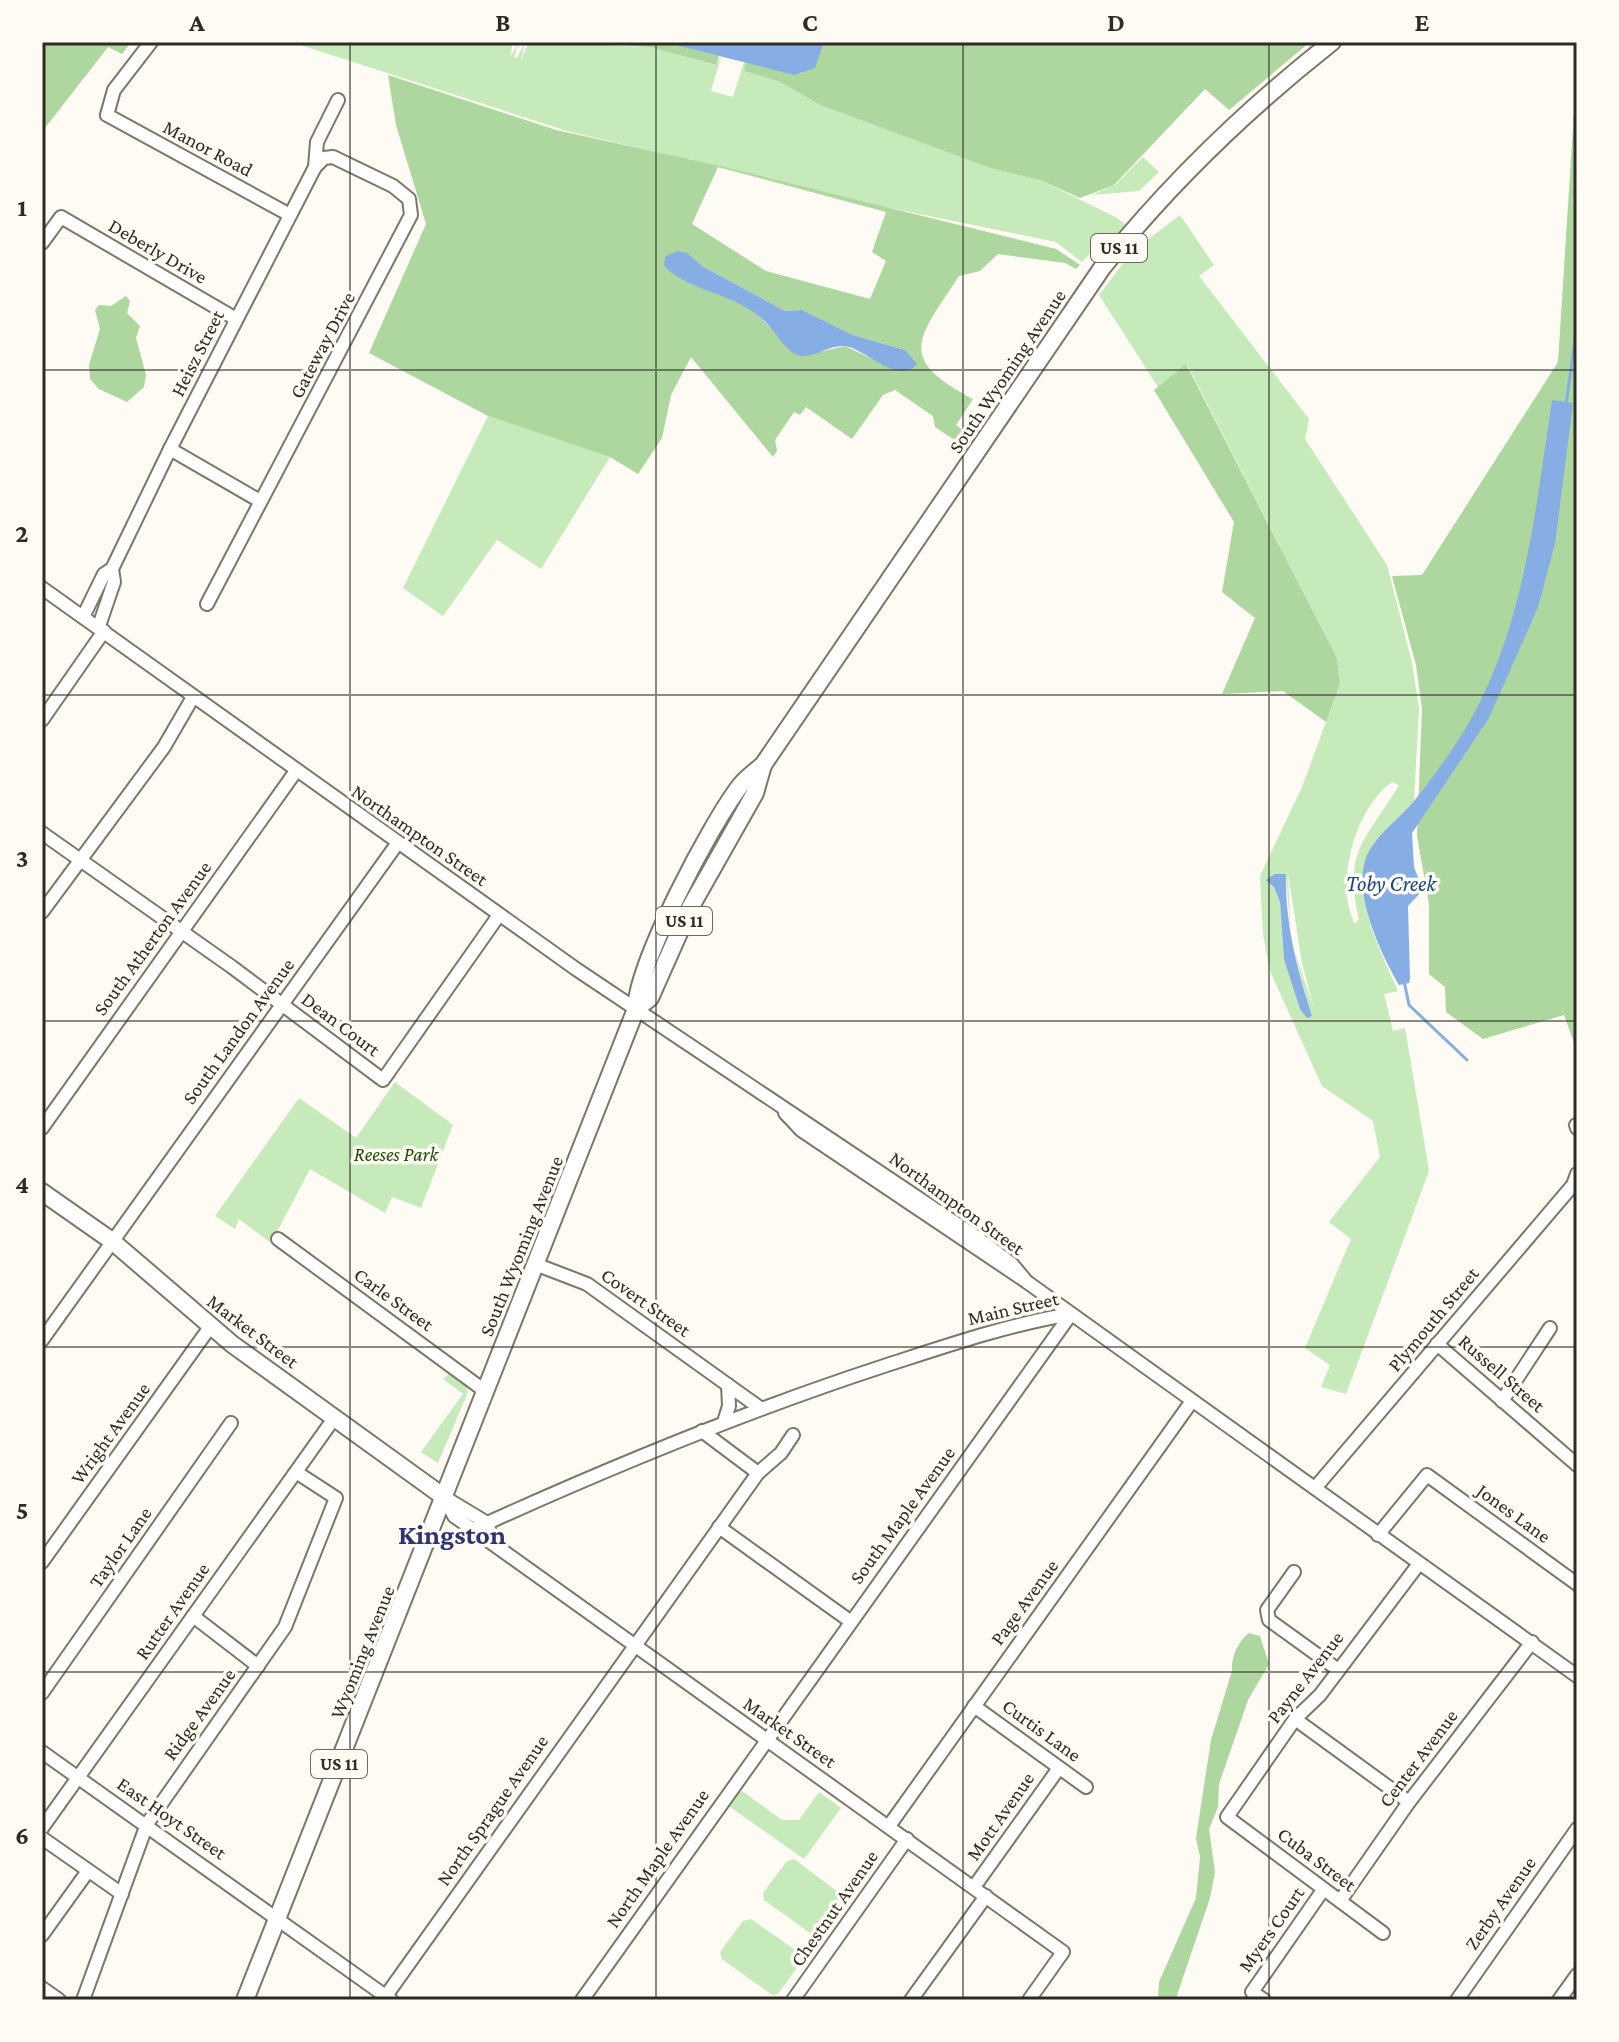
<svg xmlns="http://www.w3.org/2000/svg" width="1619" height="2042" font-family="'Crimson Pro',serif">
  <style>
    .green { fill: #c6eaba; fill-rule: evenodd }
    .forest { fill: #add79e; fill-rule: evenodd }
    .water { fill: #87aee4 }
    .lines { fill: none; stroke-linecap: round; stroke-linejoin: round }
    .stream { stroke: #87aee4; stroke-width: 3 }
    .minor-casing { stroke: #7e7767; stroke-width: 16 }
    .major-casing { stroke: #7e7767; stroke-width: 20 }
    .minor { stroke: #fff; stroke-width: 12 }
    .major { stroke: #fff; stroke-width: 16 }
    .grid { fill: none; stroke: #2e2b24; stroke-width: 2; stroke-opacity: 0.55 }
    .labels { text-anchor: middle; stroke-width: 7; stroke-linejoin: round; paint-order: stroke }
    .shield { fill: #fefbf4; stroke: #6c6962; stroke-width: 2 }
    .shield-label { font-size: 18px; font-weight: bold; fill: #2e2b24 }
    .street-label { font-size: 20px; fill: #2e2b24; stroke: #fefbf4 }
    .park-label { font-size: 20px; font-style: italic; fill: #1d5100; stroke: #fefbf4 }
    .water-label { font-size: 22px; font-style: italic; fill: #154686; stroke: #fefbf4 }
    .district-label { font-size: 28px; font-weight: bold; fill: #2d346f; stroke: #fefbf4 }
    .neatline { fill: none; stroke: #2e2b24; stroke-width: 3 }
    .grid-label { font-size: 26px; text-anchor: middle; font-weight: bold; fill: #2e2b24 }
  </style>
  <rect width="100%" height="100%" fill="#fefbf4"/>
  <g class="green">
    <path d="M291 42H513L510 57 519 42 514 57 517 58 525 42 521 60 529 42 649 47 715 65 721 57 711 91 733 97 744 62 747 63 744 71 780 82 820 105 990 168 1040 180 1117 218 1146 241 1180 215 1214 265 1199 276 1309 419 1305 439 1387 565 1412 663 1419 708 1414 802C1342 875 1360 907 1398 991L1384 994 1393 1031 1405 1028 1429 1171 1346 1394 1321 1387 1330 1365 1305 1348 1351 1239 1329 1222 1380 1157 1373 1121 1322 1086 1270 971 1263 934 1260 876 1302 787 1340 684 1337 658 1187 364 1158 387 1099 295 1124 262 1097 246 1082 262 1056 242 881 206 567 131ZM1392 782 1399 785C1368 838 1342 849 1359 919L1355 924C1334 886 1355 807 1392 782ZM1288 873 1302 963 1314 1009 1291 941ZM1286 874 1291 940 1311 1016 1284 959 1280 902 1274 887Z"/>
    <path d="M1143 157 1159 172 1139 191 1092 195 1115 185Z"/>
    <path d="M488 416 610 457 541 569 497 540 443 616 403 588Z"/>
    <path d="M395 1082 453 1125 421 1208 392 1197 385 1213 310 1169 271 1243 239 1219 235 1229 215 1216 299 1098 356 1138Z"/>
    <path d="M449 1374 465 1385 468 1392 438 1463 421 1452 463 1394 443 1379Z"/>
    <path d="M742 1791 782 1820H799L819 1792 841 1808 804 1859 723 1802Z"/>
    <path d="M794 1859 843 1896 845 1901 821 1935 814 1936 764 1900 763 1893 787 1861Z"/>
    <path d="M751 1919 801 1954 802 1961 778 1994 772 1995 722 1959 720 1952 743 1921Z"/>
  </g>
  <g class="forest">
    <path d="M42 42H131L122 54 108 47 42 132Z"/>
    <path d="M581 42H1310L1229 110 1205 89 1114 185 1080 198 1040 180 990 168 820 105 780 82 744 71 746 62 719 56 716 65 649 47Z"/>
    <path d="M1577 65V1051L1564 1015 1483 1039 1446 1012 1445 987 1429 974V904L1417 836 1422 709 1416 665 1392 576 1422 575 1558 362Z"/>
    <path d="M388 75 556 130 720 166 1056 249 1080 265 1076 269 1065 263 998 254 980 271 959 276C918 339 895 358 973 399L956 425 969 435 962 445 935 427 933 416 895 390 883 395 852 439 806 407 800 415 794 412 775 440 777 451 773 457 691 357 671 395 662 438 638 474 610 457 488 416 369 353 426 224 396 125ZM718 167 886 212 872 252 886 261 870 299 766 271 692 224ZM687 253 702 266 785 311 802 310 853 335 905 350 895 370 845 346 802 356 793 352 763 320Z"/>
    <path d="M126 296 130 301 127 313 140 326 136 338 146 375 144 387 127 402 99 389 90 379 89 365 100 329 95 310 99 305 111 306Z"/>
    <path d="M1186 364 1337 658 1340 684 1326 722 1283 691 1222 694 1255 618 1222 592 1234 522 1154 390Z"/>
    <path d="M1249 1633 1260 1636 1269 1664 1248 1700 1219 1784 1218 1807 1209 1829 1215 1872 1210 1898 1176 1998 1158 2000 1159 1982 1196 1898 1200 1857 1196 1838 1211 1740 1232 1671C1231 1656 1238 1642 1249 1633Z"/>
  </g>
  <g class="water">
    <path d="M665 42H824L815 68 794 75Z"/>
    <path d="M677 251 687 253 702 266 785 311 802 310 853 335 905 350 917 364C898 387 864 347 844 346 830 345 815 357 801 356 786 354 773 327 761 318 728 290 694 294 664 266L665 257Z"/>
    <path d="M1552 400 1573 403 1555 544 1538 607 1489 718 1412 833 1414 867 1423 890 1408 906 1410 979 1409 983 1399 985C1381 954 1354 897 1365 861 1372 837 1399 820 1414 801 1432 779 1449 755 1464 731 1524 632 1535 512 1552 400Z"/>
    <path d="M1275 874H1286C1285 924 1297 969 1312 1016L1307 1018 1300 1009 1284 959 1280 902 1274 887 1266 880Z"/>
  </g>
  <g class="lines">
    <g class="stream">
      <path d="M1566 405 1577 326"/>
      <path d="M1404 981 1409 1005 1467 1060"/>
    </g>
    <defs>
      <g id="minor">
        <path d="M151 42 114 90 107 115 290 215"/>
        <path d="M42 243 61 217 236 319"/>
        <path d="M170 449 260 501"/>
        <path d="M42 588 576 969 975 1236 1012 1264 1027 1282"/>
        <path d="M207 604 411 215 409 199 393 186 333 157 324 158 315 167"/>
        <path d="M83 617 104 574 112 569"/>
        <path d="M99 626 114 582 112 569 170 449 315 167 317 142 338 100"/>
        <path d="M42 720 104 631"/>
        <path d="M42 833 232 967 383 1080 499 915"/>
        <path d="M42 912 164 747 193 697"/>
        <path d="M785 1113 801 1130 1027 1282 1577 1676"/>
        <path d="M1576 1125 1577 1128"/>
        <path d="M42 1128 296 771"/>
        <path d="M278 1239 485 1391"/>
        <path d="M535 1264 587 1284 760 1408"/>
        <path d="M42 1340 397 844"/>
        <path d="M1437 1344 1577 1465"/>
        <path d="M1502 1401 1550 1328"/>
        <path d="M724 1422 729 1406 728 1385"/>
        <path d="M702 1431 758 1473"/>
        <path d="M1315 1488 1573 1185 1577 1174"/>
        <path d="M444 1497 454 1516 1063 1952 1029 2000"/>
        <path d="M444 1497 487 1523 489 1529"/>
        <path d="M719 1527 850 1621"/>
        <path d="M474 1529C608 1468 743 1412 884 1366 946 1346 1006 1325 1071 1314"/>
        <path d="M1378 1535 1427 1475 1577 1584"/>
        <path d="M42 1562 210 1327"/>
        <path d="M1294 1572 1267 1610 1269 1620 1337 1669"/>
        <path d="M193 1616 258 1666"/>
        <path d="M42 1693 231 1423"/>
        <path d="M974 1706 1086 1787"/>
        <path d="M1295 1719 1409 1802"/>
        <path d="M42 1752 391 2000"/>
        <path d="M889 1826 1192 1401"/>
        <path d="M42 1828 335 1417"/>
        <path d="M42 1838 122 1894"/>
        <path d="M974 1887 1059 1768"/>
        <path d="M1340 1901 1409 1802 1532 1642"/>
        <path d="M1383 1933 1227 1817 1295 1719 1320 1695 1418 1565"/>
        <path d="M42 1935 88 1871"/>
        <path d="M42 1988 59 2000"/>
        <path d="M83 2000 147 1824 285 1627 336 1498 296 1472"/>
        <path d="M383 2000 758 1473 781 1453 793 1435"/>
        <path d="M582 2000 1071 1314"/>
        <path d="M793 2000 907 1839"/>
        <path d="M911 2000 986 1896"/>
        <path d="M1264 2000 1252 1992 1323 1890"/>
        <path d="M1457 2000 1577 1829"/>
        <path d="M1559 2000 1577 1975"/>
      </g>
      <g id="major">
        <path d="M636 1009 650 998 690 908 755 793 763 765"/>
        <path d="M42 1192 112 1241 232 1344 444 1497"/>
        <path d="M245 2000 636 1009C638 962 710 825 740 786 746 778 756 771 763 765L1102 268C1170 183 1247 109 1332 42"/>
      </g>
    </defs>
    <use href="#minor" class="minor-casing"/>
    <use href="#major" class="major-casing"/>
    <use href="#minor" class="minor"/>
    <use href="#major" class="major"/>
  </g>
  <path class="grid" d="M350 42V2000M656 42V2000M963 42V2000M1269 42V2000M42 370H1577M42 695H1577M42 1021H1577M42 1347H1577M42 1672H1577"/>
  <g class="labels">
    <g class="shield">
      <rect x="1091" y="234" width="56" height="28" rx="6"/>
      <rect x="656" y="907" width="56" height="28" rx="6"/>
      <rect x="311" y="1750" width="56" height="28" rx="6"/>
    </g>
    <g class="shield-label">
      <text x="1119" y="254">US 11</text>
      <text x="684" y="927">US 11</text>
      <text x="339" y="1770">US 11</text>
    </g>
    <g class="street-label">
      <text transform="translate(208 148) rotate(28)" y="7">Manor Road</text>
      <text transform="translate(158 251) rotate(30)" y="7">Deberly Drive</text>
      <text transform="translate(322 345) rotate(-62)" y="7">Gateway Drive</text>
      <text transform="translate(197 353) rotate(-63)" y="7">Heisz Street</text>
      <text transform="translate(1007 371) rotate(-56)" y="7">South Wyoming Avenue</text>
      <text transform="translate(420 835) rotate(35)" y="7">Northampton Street</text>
      <text transform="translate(152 938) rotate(-54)" y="7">South Atherton Avenue</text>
      <text transform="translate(341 1024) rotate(37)" y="7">Dean Court</text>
      <text transform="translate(238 1031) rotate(-54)" y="7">South Landon Avenue</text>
      <text transform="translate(957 1203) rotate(36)" y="7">Northampton Street</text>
      <text transform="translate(521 1246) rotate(-68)" y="7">South Wyoming Avenue</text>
      <text transform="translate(394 1299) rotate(36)" y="7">Carle Street</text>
      <text transform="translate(646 1302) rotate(35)" y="7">Covert Street</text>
      <text transform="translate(1013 1308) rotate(-13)" y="7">Main Street</text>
      <text transform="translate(1433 1319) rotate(-50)" y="7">Plymouth Street</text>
      <text transform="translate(253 1331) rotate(37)" y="7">Market Street</text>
      <text transform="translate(1502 1373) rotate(41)" y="7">Russell Street</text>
      <text transform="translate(110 1433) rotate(-54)" y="7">Wright Avenue</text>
      <text transform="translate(1514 1513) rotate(36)" y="7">Jones Lane</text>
      <text transform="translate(902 1515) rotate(-54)" y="7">South Maple Avenue</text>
      <text transform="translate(120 1547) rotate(-55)" y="7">Taylor Lane</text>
      <text transform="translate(1024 1602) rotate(-54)" y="7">Page Avenue</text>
      <text transform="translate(172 1611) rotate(-55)" y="7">Rutter Avenue</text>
      <text transform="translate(362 1652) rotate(-68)" y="7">Wyoming Avenue</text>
      <text transform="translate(1305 1677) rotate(-52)" y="7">Payne Avenue</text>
      <text transform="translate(199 1714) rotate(-54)" y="7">Ridge Avenue</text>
      <text transform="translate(1042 1730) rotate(36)" y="7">Curtis Lane</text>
      <text transform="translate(790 1732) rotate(35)" y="7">Market Street</text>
      <text transform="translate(1418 1758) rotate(-53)" y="7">Center Avenue</text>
      <text transform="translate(492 1810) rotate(-55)" y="7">North Sprague Avenue</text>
      <text transform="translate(1000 1816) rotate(-55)" y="7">Mott Avenue</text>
      <text transform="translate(172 1818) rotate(35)" y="7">East Hoyt Street</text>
      <text transform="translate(657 1858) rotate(-55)" y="7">North Maple Avenue</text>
      <text transform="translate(1317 1859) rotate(37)" y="7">Cuba Street</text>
      <text transform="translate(1500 1903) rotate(-55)" y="7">Zerby Avenue</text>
      <text transform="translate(834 1908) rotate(-55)" y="7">Chestnut Avenue</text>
      <text transform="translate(1271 1929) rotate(-55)" y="7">Myers Court</text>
    </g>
    <g class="park-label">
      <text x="396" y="1161">Reeses Park</text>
    </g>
    <g class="water-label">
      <text x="1391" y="891">Toby Creek</text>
    </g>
    <g class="district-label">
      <text x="452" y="1544">Kingston</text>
    </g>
  </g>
  <rect width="1619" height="2042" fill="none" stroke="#fefbf4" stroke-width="88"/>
  <rect x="44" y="44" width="1531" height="1954" class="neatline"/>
  <g class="grid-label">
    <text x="197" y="31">A</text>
    <text x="503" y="31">B</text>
    <text x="810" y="31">C</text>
    <text x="1116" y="31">D</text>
    <text x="1422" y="31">E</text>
    <text x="22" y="216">1</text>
    <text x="22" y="542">2</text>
    <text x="22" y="867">3</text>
    <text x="22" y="1193">4</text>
    <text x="22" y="1519">5</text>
    <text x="22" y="1844">6</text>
  </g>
</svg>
